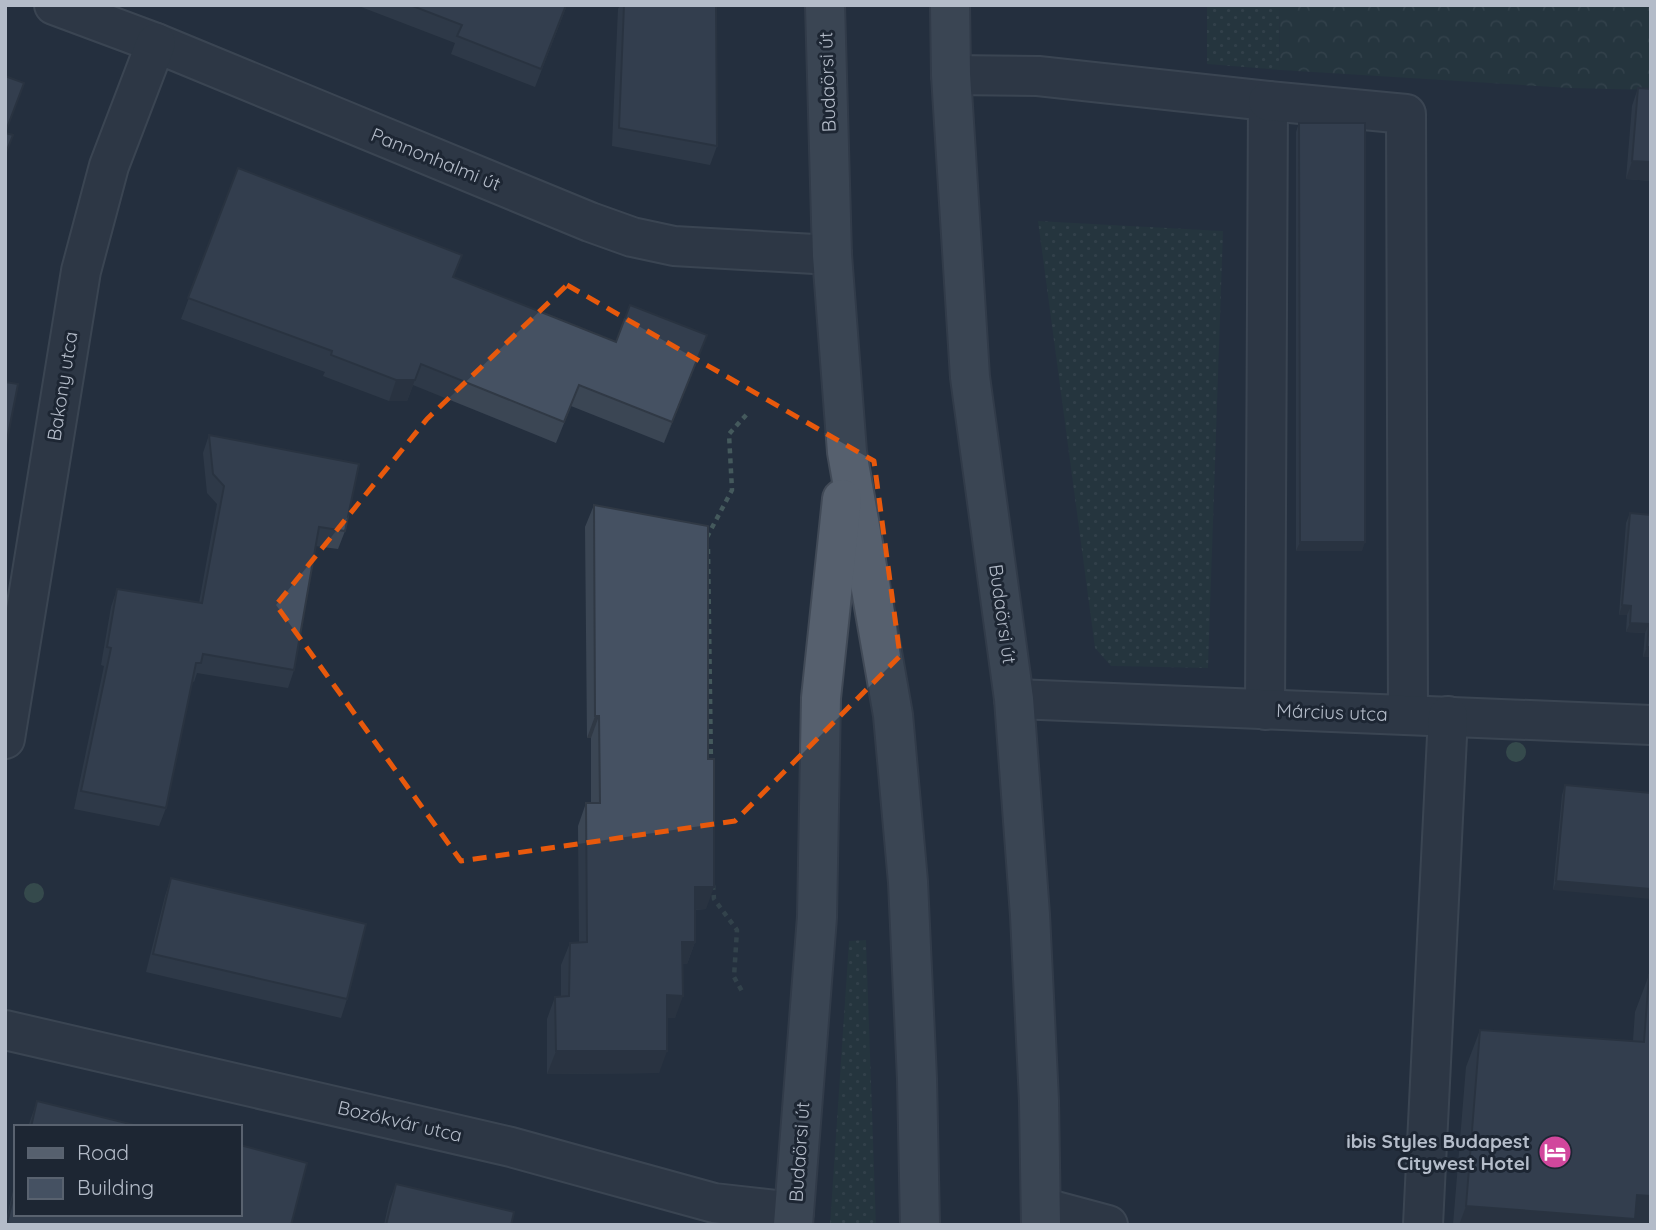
<svg xmlns="http://www.w3.org/2000/svg" width="1656" height="1230" font-family="Quicksand,sans-serif">
  <style>
    .grass { fill: url(#grass-dots) }
    .forest { fill: url(#forest-crowns) }
    .lines { fill: none; stroke-linecap: round; stroke-linejoin: round }
    .minor-casing { stroke: #565f6c; stroke-width: 42 }
    .major-casing { stroke: #414a57; stroke-width: 42 }
    .path { stroke: #44595c; stroke-width: 4.5; stroke-dasharray: 5 5; stroke-linecap: butt }
    .minor { stroke: #38414e; stroke-width: 38 }
    .major { stroke: #56606e; stroke-width: 38 }
    .tree { fill: #4b6a5d }
    .wall { fill: #3b4654 }
    .shaded-wall { fill: #303945 }
    .building { fill: #455162; stroke: #303945; stroke-width: 2 }
    .marked { fill: none; stroke: #e8590c; stroke-width: 5; stroke-dasharray: 14 9; stroke-linejoin: round }
    .labels { text-anchor: middle; stroke-width: 6; stroke-linejoin: round; paint-order: stroke }
    .street-label { font-size: 19px; fill: #b4bcc9; stroke: #1d2633 }
    .poi-label { font-size: 19px; font-weight: bold; fill: #b4bcc9; stroke: #1d2633; text-anchor: end }
  </style>
  <defs>
    <pattern id="grass-dots" width="8" height="8" patternUnits="userSpaceOnUse" patternTransform="scale(1.75)"><rect width="8" height="8" fill="#263c3f"/><path d="M2 2h.1M6 6h.1" fill="none" stroke="#435659" stroke-width="1.8" stroke-linecap="round"/></pattern>
    <pattern id="forest-crowns" width="20" height="18" patternUnits="userSpaceOnUse" patternTransform="scale(1.75)"><rect width="20" height="18" fill="#263c3f"/><path d="M2 6a3 3 0 1 1 6 0M12 15a3 3 0 1 1 6 0" fill="none" stroke="#435659"/></pattern>
  </defs>
  <rect width="100%" height="100%" fill="#242f3e"/>
  <g class="grass">
    <path d="M1207 5H1279L1280 70 1207 64Z"/>
    <path d="M1038 221 1223 231 1208 668 1111 666 1095 648Z"/>
    <path d="M866 940 876 1225H830L849 941Z"/>
  </g>
  <path class="forest" d="M1279 5H1651V90L1569 88 1280 70Z"/>
  <g class="lines">
    <defs>
      <g id="minor">
        <path d="M54 5 156 43 590 222 632 237 674 246 832 255"/>
        <path d="M951 75 1038 76 1268 101 1265 710"/>
        <path d="M1268 101 1406 114 1408 715"/>
        <path d="M1014 699 1651 725"/>
        <path d="M5 739 81 271 109 166 156 43"/>
        <path d="M5 1030 511 1147 714 1203 794 1212"/>
        <path d="M1041 1207 1108 1225"/>
        <path d="M1423 1225 1448 716"/>
      </g>
      <g id="major">
        <path d="M825 5 832 255 847 452 893 715 908 882 917 1079 920 1225"/>
        <path d="M950 5 951 75 970 377 1014 699 1030 915 1039 1101 1041 1225"/>
        <path d="M793 1225 817 917 821 698 842 499"/>
      </g>
    </defs>
    <use href="#minor" class="minor-casing"/>
    <use href="#major" class="major-casing"/>
    <g class="path">
      <path d="M707 537 732 490 729 434 747 414"/>
      <path d="M708 549 711 765"/>
      <path d="M713 885 714 899 737 930 734 977 743 993"/>
    </g>
    <use href="#minor" class="minor"/>
    <use href="#major" class="major"/>
  </g>
  <g class="tree">
    <circle cx="1516" cy="752" r="10"/>
    <circle cx="34" cy="893" r="10"/>
  </g>
  <g class="wall">
    <path d="M356 5H567L535 87 451 54 455 43Z"/>
    <path d="M620 5H716L717 146 710 165 612 146 618 9Z"/>
    <path d="M1638 88 1651 181 1626 179 1632 106Z"/>
    <path d="M1299 123 1362 551H1296V132Z"/>
    <path d="M238 168 454 277 616 342 699 356 664 443 571 406 556 443 413 385 407 401H389L323 376 325 372 181 319Z"/>
    <path d="M209 435 345 531 338 549 315 546 294 670 288 688 197 673 194 682 192 681 166 808 159 826 74 809 104 666 101 665 111 607 117 589 199 603 217 504 207 493 203 453Z"/>
    <path d="M594 505 706 909 695 910V942L687 964H683L675 1018H667L659 1073 547 1074V1019L555 997H561V965L570 943 579 942 578 826 586 803H591V738H587L585 527Z"/>
    <path d="M1630 513 1651 515V657H1643L1645 633 1626 632 1627 615H1619L1626 523Z"/>
    <path d="M1565 785 1651 793 1553 890 1562 795Z"/>
    <path d="M171 878 347 999 341 1018 146 972 165 896Z"/>
    <path d="M1649 975 1651 1225H1453L1466 1067 1480 1030 1633 1041 1635 1012Z"/>
    <path d="M37 1101 142 1127H28Z"/>
    <path d="M16 1178V1214L291 1225H5Z"/>
    <path d="M396 1184 511 1225H384L389 1202Z"/>
  </g>
  <g class="shaded-wall">
    <path d="M1632 161 1651 162V181L1626 179Z"/>
    <path d="M707 335 699 356 664 443 672 422Z"/>
    <path d="M421 364 407 401H389L396 380Z"/>
    <path d="M1300 542H1365L1362 551H1296Z"/>
    <path d="M1622 605 1631 606 1627 615H1619Z"/>
    <path d="M1630 623 1649 624 1645 633 1626 632Z"/>
    <path d="M1647 647H1651V657H1643Z"/>
    <path d="M595 716H599L591 738H587Z"/>
    <path d="M1556 881 1651 889V899L1553 890Z"/>
    <path d="M695 887H714L706 909 687 910Z"/>
    <path d="M682 942H695L687 964H674Z"/>
    <path d="M667 995 683 996 675 1018H659Z"/>
    <path d="M556 1051H667L659 1073 547 1074Z"/>
    <path d="M1637 1195 1651 1196V1225H1459L1466 1206Z"/>
  </g>
  <g class="building">
    <path d="M410 5H566L541 69 457 36 462 25Z"/>
    <path d="M624 5H716L717 146 619 128Z"/>
    <path d="M5 76 24 83 5 133Z"/>
    <path d="M1638 88 1651 89V162L1632 161Z"/>
    <path d="M1299 123H1365V542H1300Z"/>
    <path d="M5 133 13 135 5 155Z"/>
    <path d="M238 168 462 255 453 277 616 342 630 305 707 335 672 422 579 385 564 422 421 364 415 380H396L331 355 332 351 188 298Z"/>
    <path d="M5 382 18 384 5 450Z"/>
    <path d="M209 435 359 464 345 531 319 527 294 670 203 654 201 663H196L166 808 81 791 111 648 107 647 117 589 202 603 224 486 213 474Z"/>
    <path d="M594 505 708 526V759H714V887H695V942H682L683 996 667 995V1051H556L555 997 569 996 570 943 587 942 586 803H600L599 716H595Z"/>
    <path d="M1630 513 1651 515V647H1647L1649 624 1630 623 1631 606 1622 605Z"/>
    <path d="M1565 785 1651 793V889L1556 881Z"/>
    <path d="M171 878 366 924 347 999 153 954Z"/>
    <path d="M1649 975H1651V1196L1637 1195 1635 1219 1466 1206 1480 1030 1644 1042Z"/>
    <path d="M37 1101 142 1127H31Z"/>
    <path d="M240 1145 307 1163 291 1225H15L7 1223 16 1187V1214H240Z"/>
    <path d="M396 1184 514 1212 511 1225H386Z"/>
  </g>
  <path d="M0 0H1656V1230H0ZM567 285 874 461 900 656 735 821 461 861 276 605 427 419Z" fill="#242f3e" fill-opacity=".55" fill-rule="evenodd"/>
  <path class="marked" d="M567 285 874 461 900 656 735 821 461 861 276 605 427 419Z"/>
  <defs>
    <symbol id="hotel-disc" viewBox="-11 -11 22 22"><circle r="9.5" fill="#d1479c" stroke="#1d2633"/><path d="M-6-4.5h1.5V1H6V5H4.5V3h-9V5H-6ZM-4 0a1.8 1.8 0 1 1 3.6 0ZM.5 0V-2.5h3Q6-2.5 6 0Z" fill="#fff"/></symbol>
  </defs>
  <g fill-rule="evenodd">
    <use href="#hotel-disc" x="1536" y="1133" width="38" height="38"/>
  </g>
  <g class="labels">
    <g class="street-label">
      <text transform="translate(827 82) rotate(-92)" y="7">Budaörsi út</text>
      <text transform="translate(436 159) rotate(22)" y="7">Pannonhalmi út</text>
      <text transform="translate(62 386) rotate(-81)" y="7">Bakony utca</text>
      <text transform="translate(1003 614) rotate(82)" y="7">Budaörsi út</text>
      <text transform="translate(1332 712) rotate(2)" y="7">Március utca</text>
      <text transform="translate(400 1121) rotate(13)" y="7">Bozókvár utca</text>
      <text transform="translate(799 1152) rotate(-86)" y="7">Budaörsi út</text>
    </g>
    <g class="poi-label">
      <text x="1530" y="1148">ibis Styles Budapest<tspan x="1530" dy="22">Citywest Hotel</tspan></text>
    </g>
  </g>
  <rect width="1656" height="1230" fill="none" stroke="#b4bcc9" stroke-width="14"/>
  <rect x="14" y="1125" width="228" height="91" fill="#1d2633" stroke="#59626f" stroke-width="2"/>
  <rect x="28" y="1148" width="35" height="10" fill="#56606e" stroke="#59626f" stroke-width="2"/>
  <text x="77" y="1160" font-size="21" fill="#b4bcc9">Road</text>
  <rect x="28" y="1178" width="35" height="21" fill="#455162" stroke="#59626f" stroke-width="2"/>
  <text x="77" y="1195" font-size="21" fill="#b4bcc9">Building</text>
</svg>
